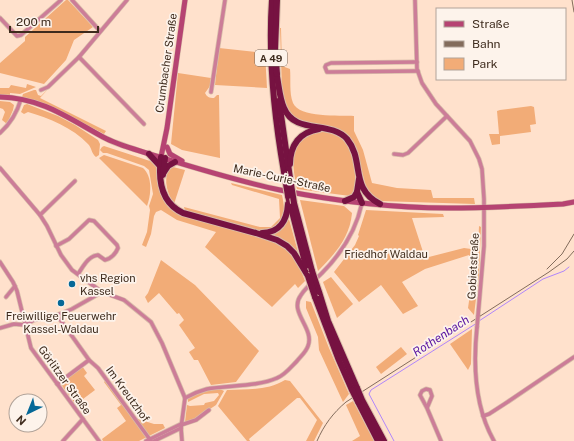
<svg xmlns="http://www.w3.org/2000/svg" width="574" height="441" font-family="'Public Sans',sans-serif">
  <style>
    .green { fill: #f2ac77 }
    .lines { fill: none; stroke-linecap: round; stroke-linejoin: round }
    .stream { stroke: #b086fb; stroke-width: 1 }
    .street-casing { stroke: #d8bda9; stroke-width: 5 }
    .secondary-casing { stroke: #d8bda9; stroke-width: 6 }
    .highway-casing { stroke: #d8bda9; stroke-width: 8 }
    .street { stroke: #cc7d98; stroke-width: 3.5 }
    .secondary { stroke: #b64372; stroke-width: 5 }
    .highway { stroke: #761241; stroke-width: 6 }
    .rail { stroke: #836c5c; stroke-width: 1 }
    .street-bridge-casing { stroke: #d8bda9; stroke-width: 5; stroke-linecap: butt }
    .highway-bridge-casing { stroke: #d8bda9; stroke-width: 8; stroke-linecap: butt }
    .street-bridge { stroke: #cc7d98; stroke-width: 3.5 }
    .highway-bridge { stroke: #761241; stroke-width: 6 }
    .poi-dot { fill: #056897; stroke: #fdf3eb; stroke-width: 1.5 }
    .labels { text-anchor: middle; stroke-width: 3.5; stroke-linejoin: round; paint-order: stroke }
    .shield { fill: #fdf3eb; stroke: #77675b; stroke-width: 1 }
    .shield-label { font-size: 10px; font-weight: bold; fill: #3e2b1d }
    .street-label { font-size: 11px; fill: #3e2b1d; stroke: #fdf3eb }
    .park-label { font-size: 11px; fill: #422e1e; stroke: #fdf3eb }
    .poi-label { font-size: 11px; fill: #3e2b1d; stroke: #fdf3eb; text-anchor: start }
    .water-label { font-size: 12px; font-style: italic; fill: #5a16a2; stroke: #fdf3eb }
  </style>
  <rect width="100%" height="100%" fill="#ffe1cc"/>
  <g class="green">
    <path d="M66 0H68L93 27 74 40 66 60 44 84 0 73V63L25 41V37Z"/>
    <path d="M280 28H281L282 66 290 69C291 79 289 93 293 103 299 118 340 115 354 116V131L363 150 372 183 397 188 431 190 433 198H474L475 204 379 201 368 194 355 146 348 137 296 120 287 109 282 91Z"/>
    <path d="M219 48 265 53 267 88 215 85Z"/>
    <path d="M178 73 211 78 210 86 205 93C207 97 209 98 214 98L217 95H219L220 158 182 150 171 144Z"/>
    <path d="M27 84 36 87 20 94 10 93V95H0V88H9L11 85 26 88Z"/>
    <path d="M49 88 40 98 106 131 104 134 50 106 22 97 23 94 34 90H36L38 95 41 96Z"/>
    <path d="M0 101 10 102 14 105 13 110 7 124 2 120 5 112 3 109 0 108Z"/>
    <path d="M27 104 58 116 75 125 98 140 100 144 99 155 96 157C91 153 92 148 88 144 73 128 49 118 28 112L24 114 21 112 24 105Z"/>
    <path d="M531 106 534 107 536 124 530 125 531 132 500 136V144L492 145 489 134H499L497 111 500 110Z"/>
    <path d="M325 131C328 132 333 133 337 135 355 146 357 174 354 193L350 196 297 189C292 160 286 135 325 131Z"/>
    <path d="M104 146 150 161 157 166C161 190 157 204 182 216L266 238 279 244 288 250 297 260 305 281 298 288 295 284 272 307 205 247 216 232 177 220 161 210 156 212 154 216 151 234 146 247 142 245 147 232 150 210 149 206 153 194 149 170 144 166 107 153H103L100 150 102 147Z"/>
    <path d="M104 155 143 168C153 177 151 195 147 206L99 158Z"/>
    <path d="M173 167 185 170 174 204C167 193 164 182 168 170Z"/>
    <path d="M231 183 282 195C287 218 284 227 260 231L185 211 184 207 260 227H271L280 218 279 199 232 185Z"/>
    <path d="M300 200 344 206 352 213C350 237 335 254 318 271Z"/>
    <path d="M366 210 443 214 444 217 412 218 425 258 464 248 478 250 479 226 481 227 479 274 474 315 468 308 474 267 469 255 425 269 402 282 418 306 403 314 381 285 359 302 334 272 355 245 359 236 358 235Z"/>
    <path d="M289 219 298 252 283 240 273 235 283 228Z"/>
    <path d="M161 260 195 285 259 351 236 382 211 385 198 360H194L189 352 195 348 179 325 184 320 179 313 177 314 159 293 148 303 145 297 148 293Z"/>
    <path d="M331 277 353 304 337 318 323 282Z"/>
    <path d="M306 301 311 302 329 348 349 394 343 402 319 350 318 337 306 308Z"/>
    <path d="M472 329 471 364 468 370 450 344Z"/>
    <path d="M401 347 407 354 381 374 376 367Z"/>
    <path d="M82 366 87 373 84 376 95 390 83 399 75 389 69 391 80 406 82 405 83 406 79 409 60 383Z"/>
    <path d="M285 380 290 381 323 423 314 441H306L317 420 300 398H297L249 439 250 441H247L218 406 227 390C247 389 267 391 285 380Z"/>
    <path d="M105 381 147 437 139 441H103L102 439 126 421 117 408 121 405 104 382Z"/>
    <path d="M220 389 224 391 216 405 195 419 185 422 187 405 190 406 204 405 205 403 214 401 219 395 218 393 204 394 188 402V398L204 391Z"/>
    <path d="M353 401 374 441H352L360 436 346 405Z"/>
    <path d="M135 418 154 424H163L165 428 149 436Z"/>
  </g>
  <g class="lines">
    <g class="stream">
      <path d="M479 321 543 279 564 271 569 267"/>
      <path d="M394 441 369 394 371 390 477 323"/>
    </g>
    <defs>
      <g id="street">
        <path d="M72 0 100 31"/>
        <path d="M415 0 417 69 422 83 436 104 470 141 479 159 482 169 484 199V246L478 316"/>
        <path d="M0 18 17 36 21 35 61 0"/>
        <path d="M79 57 144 124"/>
        <path d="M417 62 331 63 326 65 325 67 327 72H330L418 71"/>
        <path d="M41 90 48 87 79 57 127 0"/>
        <path d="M211 92 225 0"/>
        <path d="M0 133C11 123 17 113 21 99"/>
        <path d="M394 154 403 155 408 153 447 116"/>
        <path d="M0 168 40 215 47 226 61 255 72 270 102 292 124 300 151 322 162 343 185 398 181 428 182 441"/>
        <path d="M40 215 75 181"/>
        <path d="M56 246 69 239 89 220 94 221 117 245 118 248C116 253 111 259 105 260L98 255C88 256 83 267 78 274"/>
        <path d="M0 262 13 282 17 291 31 348 99 441"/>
        <path d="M6 297 15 286"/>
        <path d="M57 315 89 360 98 368 151 441"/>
        <path d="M477 327C473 365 474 406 494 441"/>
        <path d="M0 328 14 324 25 325 34 320 57 315 72 309 102 292"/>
        <path d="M57 384 89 360"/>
        <path d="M185 398C192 394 199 391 207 389 228 385 257 387 277 378 285 375 291 367 297 361 301 356 306 352 308 346 315 328 288 312 301 295 306 287 315 280 322 273 342 253 356 231 362 203"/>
        <path d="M427 408 432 396 430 390 426 389 422 391 420 395 427 408 441 441"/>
        <path d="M483 416 489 414 506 403 574 357"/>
        <path d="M181 425 196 420 209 410"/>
        <path d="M63 441 83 419"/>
        <path d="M146 441 181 424"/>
        <path d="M154 441 181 428"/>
      </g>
      <g id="secondary">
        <path d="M0 97C42 98 68 118 103 137 114 143 127 147 140 151 186 165 232 180 280 190 335 201 392 208 448 208 486 208 525 206 563 204L574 202"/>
        <path d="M167 147 170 154 182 161"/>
        <path d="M161 157 167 128 185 0"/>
      </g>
      <g id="highway">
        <path d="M272 0C268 58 274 115 284 172"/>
        <path d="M276 72C279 84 279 97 284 108 295 135 330 120 347 139 365 161 349 188 380 204"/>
        <path d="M277 74 275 50 277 0"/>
        <path d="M279 101 290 178"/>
        <path d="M149 154 160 166"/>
        <path d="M161 157C158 179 161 203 183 213L256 233 277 240 287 246 294 253 308 276"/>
        <path d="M290 164C290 145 300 132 319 129"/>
        <path d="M164 172 168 166 175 162"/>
        <path d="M163 175 165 158"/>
        <path d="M359 179 357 192 362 203"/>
        <path d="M288 196 306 266"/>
        <path d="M345 201 354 197 357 192"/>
        <path d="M294 203 312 271"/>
        <path d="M262 233C280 233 287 220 288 204"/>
        <path d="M319 292 328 321 357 388"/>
        <path d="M315 297 338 358 352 390"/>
        <path d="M362 400 384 441"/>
        <path d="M358 402 378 441"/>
      </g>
    </defs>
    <use href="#street" class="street-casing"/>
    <use href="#secondary" class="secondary-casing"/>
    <use href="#highway" class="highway-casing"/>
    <use href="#street" class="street"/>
    <use href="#secondary" class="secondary"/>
    <use href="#highway" class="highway"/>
    <g class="rail">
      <path d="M572 0 574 12"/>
      <path d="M547 269 562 254 574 234"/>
      <path d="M317 441C324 425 333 413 346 402L549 272 567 259 574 251"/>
    </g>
    <defs>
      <path id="street-bridge" d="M477 327 478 316"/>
      <g id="highway-bridge">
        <path d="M284 172 288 196"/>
        <path d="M290 178 294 203"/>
        <path d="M312 271 319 292"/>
        <path d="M308 276 315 297"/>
        <path d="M357 388 362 400"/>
        <path d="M352 390 358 402"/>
      </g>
    </defs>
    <use href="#street-bridge" class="street-bridge-casing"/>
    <use href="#highway-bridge" class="highway-bridge-casing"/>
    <use href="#street-bridge" class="street-bridge"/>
    <use href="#highway-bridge" class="highway-bridge"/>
  </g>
  <g class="poi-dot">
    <circle cx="72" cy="284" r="4"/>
    <circle cx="61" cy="303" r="4"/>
  </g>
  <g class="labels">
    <rect class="shield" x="255" y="50" width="32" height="16" rx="3"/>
    <g class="shield-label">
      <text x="271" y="62">A 49</text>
    </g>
    <g class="street-label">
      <text transform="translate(166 63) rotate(-82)" y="4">Crumbacher Straße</text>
      <text transform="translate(282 178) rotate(12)" y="4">Marie-Curie-Straße</text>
      <text transform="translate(473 266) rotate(-87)" y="4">Gobietstraße</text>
      <text transform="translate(65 380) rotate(54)" y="4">Görlitzer Straße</text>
      <text transform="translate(128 394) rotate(54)" y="4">Im Kreutzhof</text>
    </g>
    <g class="park-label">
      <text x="386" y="258">Friedhof Waldau</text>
    </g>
    <g class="poi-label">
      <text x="80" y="282">vhs Region<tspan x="80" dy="13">Kassel</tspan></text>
      <text x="61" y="320" text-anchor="middle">Freiwillige Feuerwehr<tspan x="61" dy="13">Kassel-Waldau</tspan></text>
    </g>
    <g class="water-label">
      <text transform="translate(441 336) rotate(-33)" y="4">Rothenbach</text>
    </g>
  </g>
  <rect x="436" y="8" width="130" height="72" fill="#fdf3eb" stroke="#b1a399"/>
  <rect x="444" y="21" width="20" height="6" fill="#b64372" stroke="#b1a399"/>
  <text x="472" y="28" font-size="12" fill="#3e2b1d">Straße</text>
  <rect x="444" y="41" width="20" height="6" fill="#836c5c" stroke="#b1a399"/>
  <text x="472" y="48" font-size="12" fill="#3e2b1d">Bahn</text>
  <rect x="444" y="58" width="20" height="12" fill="#f2ac77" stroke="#b1a399"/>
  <text x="472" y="68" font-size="12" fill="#3e2b1d">Park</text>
  <g transform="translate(28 413) rotate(223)"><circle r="19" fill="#fdf3eb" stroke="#b1a399"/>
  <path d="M0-3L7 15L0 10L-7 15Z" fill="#056897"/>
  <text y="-6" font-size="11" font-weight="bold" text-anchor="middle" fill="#3e2b1d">N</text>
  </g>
  <path d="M10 26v6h88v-6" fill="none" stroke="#3e2b1d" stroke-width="2"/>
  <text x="16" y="26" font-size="12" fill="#3e2b1d" stroke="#fdf3eb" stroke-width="3" paint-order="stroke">200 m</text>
</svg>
